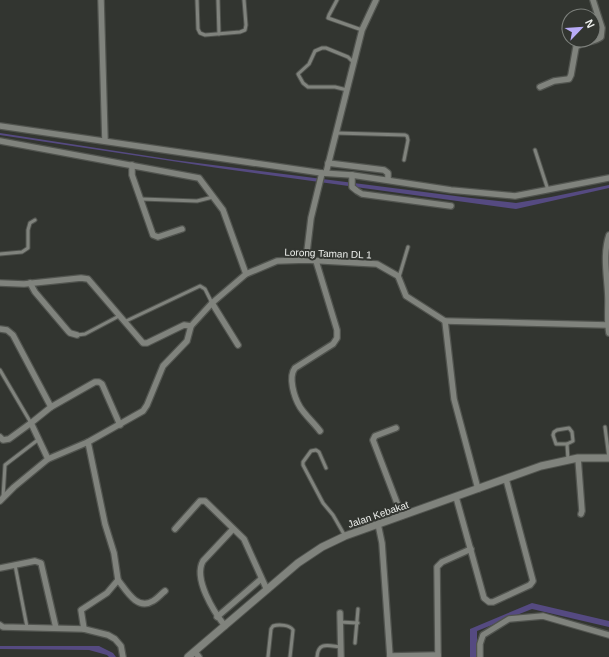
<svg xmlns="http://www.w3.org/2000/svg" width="609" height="657" font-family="Arial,sans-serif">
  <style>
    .water { fill: #554a81 }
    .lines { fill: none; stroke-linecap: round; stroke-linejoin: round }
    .service-casing { stroke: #51544f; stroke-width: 5 }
    .minor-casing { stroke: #51544f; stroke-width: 8 }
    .tertiary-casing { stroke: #51544f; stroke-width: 9 }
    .service { stroke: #80837d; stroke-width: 3 }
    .minor { stroke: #80837d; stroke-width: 5.5 }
    .tertiary { stroke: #80837d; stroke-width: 7 }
    .labels { text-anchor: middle; stroke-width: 4; stroke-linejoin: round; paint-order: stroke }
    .street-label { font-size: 10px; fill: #eef0ed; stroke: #323530 }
  </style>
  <rect width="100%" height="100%" fill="#323530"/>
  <g class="water">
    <path d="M0 133 174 160 471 198 516 203 551 197 609 185V188L516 209 218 168 0 135Z"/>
    <path d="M532 603 609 621V627L532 609 477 631V657H470V629Z"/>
    <path d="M0 646H99L113 653 116 657H109L107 655 89 650 0 649Z"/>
  </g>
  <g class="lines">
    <defs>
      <g id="service">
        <path d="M197 0 198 29 200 33 205 35 240 32 245 30 246 25 244 0"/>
        <path d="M218 0 219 34"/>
        <path d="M337 0 329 15 328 18 362 30"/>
        <path d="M593 19 599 17"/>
        <path d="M347 90 335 87H308L303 83 298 74 309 64 315 51 322 48H326L348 57 353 62"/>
        <path d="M336 133 405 135 407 136 408 140 404 160"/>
        <path d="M535 150 548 190"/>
        <path d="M141 199 197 201 213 197"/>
        <path d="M0 254 22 252 28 248V230L30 223 35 220"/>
        <path d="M399 277 408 247"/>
        <path d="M124 322 200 286 205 289 212 303"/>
        <path d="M77 335 85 334 119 316"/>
        <path d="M0 370 31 423"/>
        <path d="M605 427 609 458"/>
        <path d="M569 428 572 432 573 441 567 444H556L553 435 554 432 557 430Z"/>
        <path d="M567 444 568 460"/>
        <path d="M326 468 319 452 316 450 311 451 303 462V465L323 503 333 515 345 536"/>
        <path d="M3 497 5 465 39 439"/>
        <path d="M15 565 27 627"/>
        <path d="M340 622 358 623"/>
        <path d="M355 643 358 609"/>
        <path d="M268 657 271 629 273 626C279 624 290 625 293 630L290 657"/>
        <path d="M317 657C318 641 329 646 341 647"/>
      </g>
      <g id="minor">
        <path d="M101 0 105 141"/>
        <path d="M540 87 554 81 569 79 571 75 576 47C583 41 593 43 601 37L602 28 593 0"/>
        <path d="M0 126 322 173 352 175 451 190 515 196 609 178"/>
        <path d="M0 141 199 178 223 210 246 274"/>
        <path d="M328 163 384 170 388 173V180"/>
        <path d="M132 165V175L153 235 158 237 182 229"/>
        <path d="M326 173 362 30 376 0"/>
        <path d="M352 175V187L357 191 362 194 451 206"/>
        <path d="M609 235C602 256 608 280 608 301 608 312 607 322 609 333"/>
        <path d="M306 260 311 218 322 173"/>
        <path d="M316 261 337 330V338L333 344 295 368C288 377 294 397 300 407 305 415 314 423 320 431"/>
        <path d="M0 283 24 284 81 278 88 279 143 343H147L184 325 191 326"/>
        <path d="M30 283 35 292 68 331 70 333 77 335"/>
        <path d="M212 303 238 345"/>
        <path d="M445 321 607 325"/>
        <path d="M0 329 7 330 13 335 51 407 31 423 48 459"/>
        <path d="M51 407 95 382H99L102 384 120 425"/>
        <path d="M396 428 375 436 373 440 402 516"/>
        <path d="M0 437 3 440 9 439 31 423"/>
        <path d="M578 458 582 511 581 514"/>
        <path d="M456 497 484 598 489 602H493L530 585 533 581 506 479"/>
        <path d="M0 501 14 487 48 459 88 442 143 411 147 405 163 366 187 341 191 326 212 303 246 274 277 261 306 260 377 264 398 276 406 296 445 321 454 399 478 489"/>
        <path d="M378 524 382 543 390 657"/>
        <path d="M175 529 200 501H205L244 539 267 590"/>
        <path d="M0 568 35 561 41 563 56 628"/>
        <path d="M118 580C126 590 137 611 153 601 157 599 161 594 165 591"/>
        <path d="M340 613 341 657"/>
        <path d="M217 617 261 579"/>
        <path d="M0 625 3 627 84 629 108 635 115 639 121 646 123 657"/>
        <path d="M225 626C214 612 193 579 203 561L233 529"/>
        <path d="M84 629 81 610 107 593 118 580 114 553 105 524 88 442"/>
        <path d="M195 652 199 657"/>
        <path d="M390 656 438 655"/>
        <path d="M438 657 437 567 442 562 471 549"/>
        <path d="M480 657V644L483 635 509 619 543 616 609 635"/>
      </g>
      <path id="tertiary" d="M188 657 298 563 322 547 345 536 541 466 578 458H609"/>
    </defs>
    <use href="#service" class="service-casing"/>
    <use href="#minor" class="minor-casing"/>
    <use href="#tertiary" class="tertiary-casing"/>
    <use href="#service" class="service"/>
    <use href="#minor" class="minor"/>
    <use href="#tertiary" class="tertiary"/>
  </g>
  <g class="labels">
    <g class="street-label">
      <text transform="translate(328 253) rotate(2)" y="4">Lorong Taman DL 1</text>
      <text transform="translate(378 514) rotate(-19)" y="4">Jalan Kebakat</text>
    </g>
  </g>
  <g transform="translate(581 28) rotate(65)"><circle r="19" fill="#323530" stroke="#7d807c"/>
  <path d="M0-3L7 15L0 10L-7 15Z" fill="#b8abf7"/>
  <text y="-6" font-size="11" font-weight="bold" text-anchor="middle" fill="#eef0ed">N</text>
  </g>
</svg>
